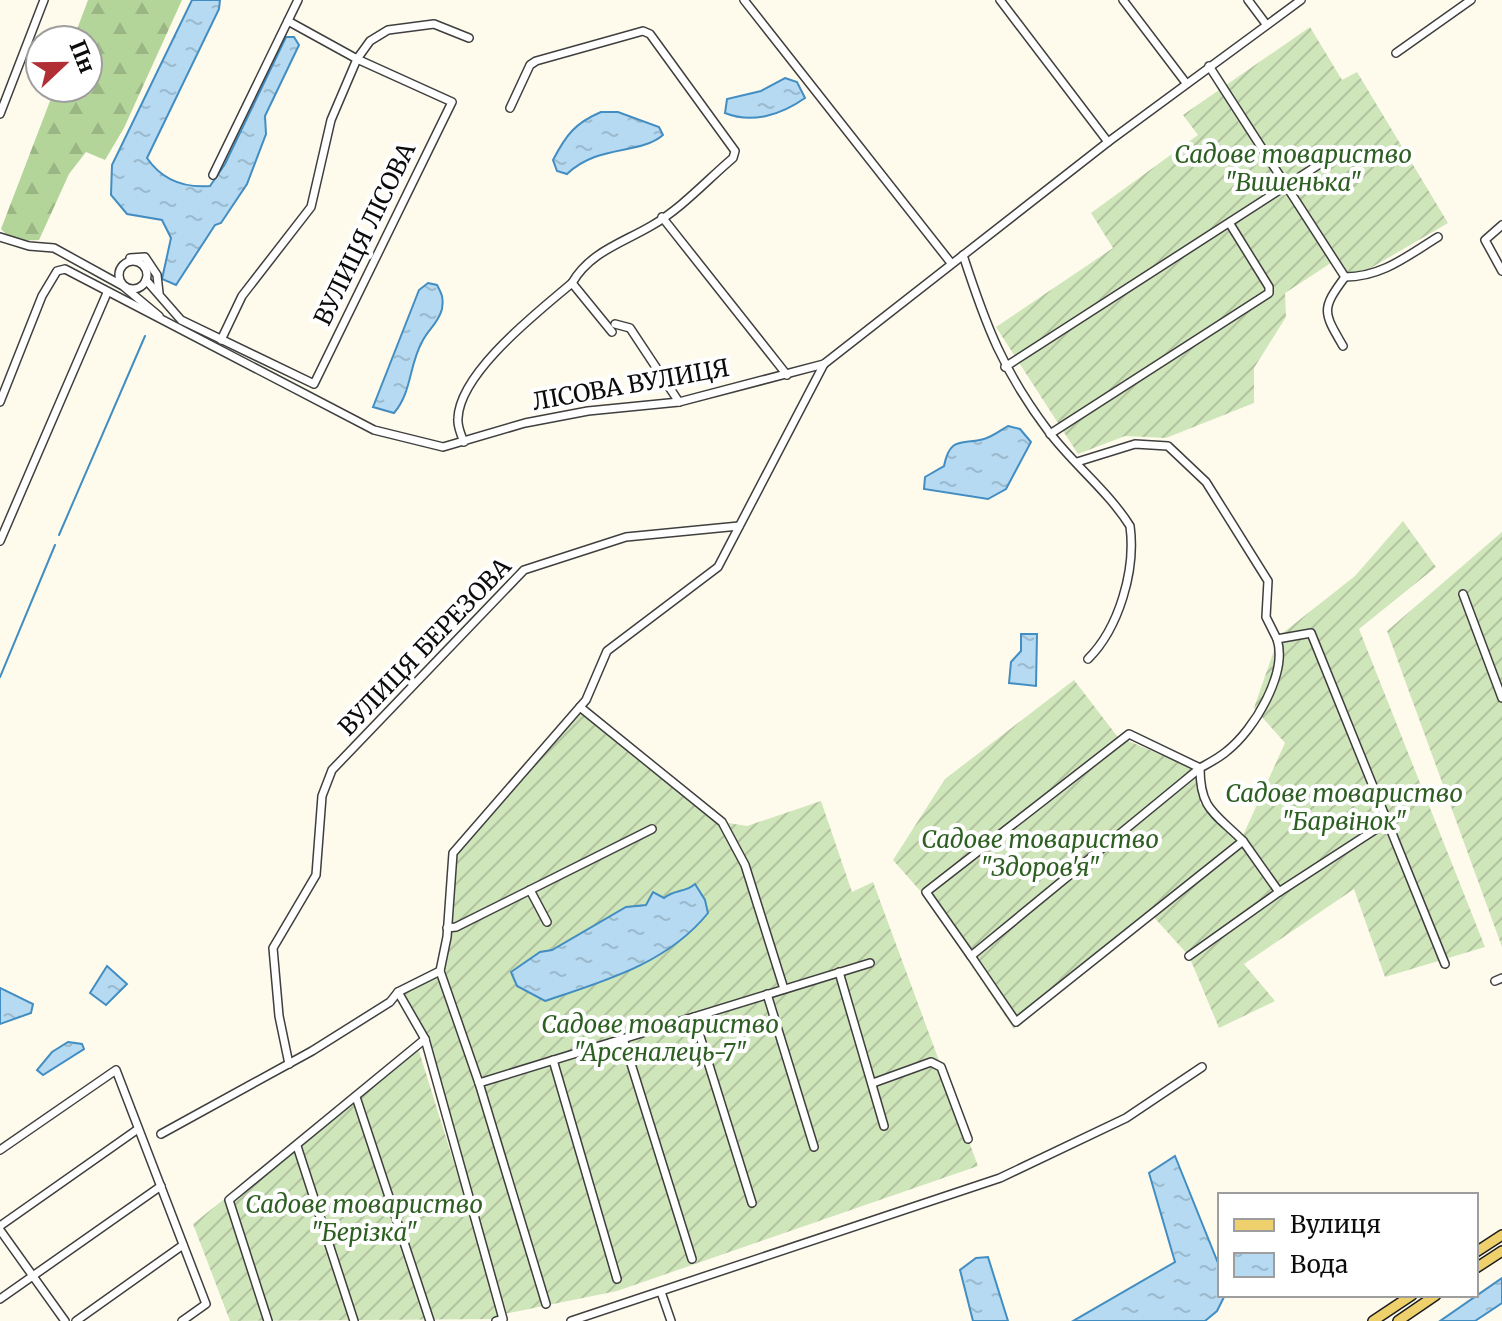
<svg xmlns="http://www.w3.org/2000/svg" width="1502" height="1321" font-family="Merriweather,serif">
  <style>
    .forest { fill: url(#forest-firs) }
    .garden { fill: url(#garden-furrows) }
    .water { fill: url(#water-ripples); stroke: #428dc2; stroke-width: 2 }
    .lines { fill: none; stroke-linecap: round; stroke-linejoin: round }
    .stream { stroke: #428dc2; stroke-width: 2 }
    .minor-casing { stroke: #3f3f3f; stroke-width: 10 }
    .major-casing { stroke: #1d1d1d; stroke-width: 12 }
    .minor { stroke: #fff; stroke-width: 7 }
    .major { stroke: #eed06d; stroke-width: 9 }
    .labels { text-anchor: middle; stroke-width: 8; stroke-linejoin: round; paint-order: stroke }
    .park-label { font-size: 24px; font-style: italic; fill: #2e5f22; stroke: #fff }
    .street-label { font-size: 24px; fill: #0c0c0c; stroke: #fff }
  </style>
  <defs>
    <pattern id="forest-firs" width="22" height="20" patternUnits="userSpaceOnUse" patternTransform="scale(2)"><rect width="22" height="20" fill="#b4d59a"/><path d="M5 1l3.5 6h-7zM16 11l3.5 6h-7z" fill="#9ab684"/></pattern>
    <pattern id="garden-furrows" width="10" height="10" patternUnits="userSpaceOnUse" patternTransform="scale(2)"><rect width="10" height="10" fill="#cfe5ba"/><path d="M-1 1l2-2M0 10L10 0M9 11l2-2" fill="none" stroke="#b1c39f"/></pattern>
    <pattern id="water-ripples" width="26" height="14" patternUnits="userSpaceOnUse" patternTransform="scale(2)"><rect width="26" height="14" fill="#b6daf1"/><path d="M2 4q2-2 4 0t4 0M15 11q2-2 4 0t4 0" fill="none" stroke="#9bbacd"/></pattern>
  </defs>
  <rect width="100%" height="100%" fill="#fefbed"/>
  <path class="forest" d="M88 0H182L124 128 105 160 86 152 69 174 39 240 13 241 1 229 55 88H88V40H73Z"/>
  <g class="garden">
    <path d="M1310 27 1342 80 1357 72 1448 223 1369 269 1343 274 1334 261 1285 293 1286 317 1254 368V403L1166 438 1125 436 1078 454 996 327 1113 248 1091 213 1198 135 1183 115Z"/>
    <path d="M1403 521 1436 567 1359 629 1485 947 1385 977 1354 889 1244 964 1275 1001 1219 1028 1189 956 1151 914 1014 1029 922 893 893 860 945 779 1074 680 1117 736 1201 772 1200 803 1240 842 1285 743 1254 708 1279 636 1355 576Z"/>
    <path d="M1502 532V947L1387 631Z"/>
    <path d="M580 707 722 822 747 826 821 801 852 892 873 882 978 1166 617 1291 504 1314 425 1039 398 992 440 971 453 853Z"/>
    <path d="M417 1045 503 1319 230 1321 193 1224Z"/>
  </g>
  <g class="water">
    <path d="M192 0H220L219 9 147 158C162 180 185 188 210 186L225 164 286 37H294L299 45 265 116 266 134 247 184 221 223 215 225 176 285 162 279 171 238 162 220 127 214 111 195 112 165Z"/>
    <path d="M785 78 797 82 805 98C781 115 752 124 725 113L727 99 761 91Z"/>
    <path d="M601 112H618L659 127 663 135C640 155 598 144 567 174L557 171 553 160C566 135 575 123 601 112Z"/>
    <path d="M428 283 437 285C442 294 444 299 442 309 438 324 428 329 422 342 409 365 412 392 394 413L373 407 419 290Z"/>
    <path d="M1008 426 1020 429 1031 442 1006 489 988 499 924 489 925 477 944 466C950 436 961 445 984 439 992 437 1001 430 1008 426Z"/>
    <path d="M1021 634H1037L1036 686 1009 683 1011 662 1021 651Z"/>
    <path d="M695 884 705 900 708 913C668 963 605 981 545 1001L517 986 511 972 540 952 552 950 626 907 646 905 653 892 664 898C675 889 685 893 695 884Z"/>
    <path d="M107 966 127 984 106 1005 90 993Z"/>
    <path d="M0 988 33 1004 31 1013 0 1024Z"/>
    <path d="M68 1042 82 1044 84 1049 43 1075 37 1070 52 1052Z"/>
    <path d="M1175 1156 1220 1268V1295H1225L1217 1311 1205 1321H1073L1175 1262 1149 1173Z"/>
    <path d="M988 1257 1008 1321H973L960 1270 976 1258Z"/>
    <path d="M1502 1278V1303L1475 1321H1440Z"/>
  </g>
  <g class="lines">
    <g class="stream">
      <path d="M59 535 145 336"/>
      <path d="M0 677 55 545"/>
    </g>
    <defs>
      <g id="minor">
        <path d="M744 0 951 263"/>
        <path d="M1000 0 1108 142"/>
        <path d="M1123 0 1186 83"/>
        <path d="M1248 0 1266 24"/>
        <path d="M1396 53 1471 0"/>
        <path d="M1209 66 1345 277C1321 309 1323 312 1343 346"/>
        <path d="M510 108 530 65 536 61 643 31 650 34 735 151 733 158C707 180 681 209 651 226 622 243 590 252 572 283"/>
        <path d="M0 114 44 0"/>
        <path d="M213 175 298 0"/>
        <path d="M662 217 787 375"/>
        <path d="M1502 225 1485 240 1502 271"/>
        <path d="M0 237 29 246 54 248 123 286 159 316"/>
        <path d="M963 255C986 326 1003 371 1049 432 1074 465 1108 491 1130 526 1136 570 1119 628 1088 659"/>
        <path d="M130 258 145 257 157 275 159 293"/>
        <circle cx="133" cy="275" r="14"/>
        <path d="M1345 277C1382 277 1407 256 1438 237"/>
        <path d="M146 280 181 320 314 384 452 102 357 59 288 21"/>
        <path d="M615 324 630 328 679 402"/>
        <path d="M221 340 242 296 311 207 331 120 357 59 370 41 388 30 434 24 469 38"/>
        <path d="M1005 367 1340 151"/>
        <path d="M0 402 42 296 57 271 65 269 374 430 443 447 525 423 588 411 679 402 824 364 1108 142 1301 0"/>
        <path d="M1050 434 1269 293V287L1230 224"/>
        <path d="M464 442C461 435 457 426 458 418 460 372 538 312 572 283L612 332"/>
        <path d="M1077 462 1135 444 1168 446 1206 482 1268 581 1266 617 1277 639 1311 633 1445 964"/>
        <path d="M0 541 107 293"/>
        <path d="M1463 594 1502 698"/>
        <path d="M580 707 722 822 745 865 784 989"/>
        <path d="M1243 841C1215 813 1200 810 1200 768L1129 734 926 892 971 956 1200 768C1209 763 1219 758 1227 751 1254 730 1288 673 1277 639"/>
        <path d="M530 890 547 922"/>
        <path d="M447 928 456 927 652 829"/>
        <path d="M971 956 1016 1022 1243 841 1279 892 1387 822"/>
        <path d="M1189 956 1279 892"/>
        <path d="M440 971 398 992 425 1039 503 1319 496 1321"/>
        <path d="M839 972 884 1126"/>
        <path d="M1495 981 1502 978"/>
        <path d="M767 994 814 1147"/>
        <path d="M694 1017 752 1203"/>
        <path d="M623 1038 692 1259"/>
        <path d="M553 1060 617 1279"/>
        <path d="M289 1064 279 1016 273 948 316 875 322 796 332 770 524 570 626 537 739 526"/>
        <path d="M479 1083 870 963"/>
        <path d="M873 1083 931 1062 941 1067 968 1139"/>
        <path d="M356 1097 430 1321"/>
        <path d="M161 1134 312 1051 390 1002 398 992"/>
        <path d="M297 1146 354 1321"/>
        <path d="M0 1150 116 1070 206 1304 182 1321"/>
        <path d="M0 1226 138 1129"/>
        <path d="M0 1230 65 1321"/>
        <path d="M661 1292 671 1321"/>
        <path d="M0 1299 161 1186"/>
        <path d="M546 1304 479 1083 440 971 447 937 453 853 586 700 607 651 718 567 824 364"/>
        <path d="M76 1321 183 1245"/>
        <path d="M268 1321 229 1200 425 1039"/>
        <path d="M571 1321 1000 1178 1126 1118 1202 1067"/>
      </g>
      <g id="major">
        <path d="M1476 1252 1502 1235"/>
        <path d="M1476 1268 1502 1251"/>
        <path d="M1373 1321 1412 1295"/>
        <path d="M1398 1321 1436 1295"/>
      </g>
    </defs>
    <use href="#minor" class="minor-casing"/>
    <use href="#major" class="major-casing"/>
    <use href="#minor" class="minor"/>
    <use href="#major" class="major"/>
  </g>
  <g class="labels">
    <g class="park-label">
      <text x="1293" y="163">Садове товариство<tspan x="1293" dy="28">"Вишенька"</tspan></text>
      <text x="1344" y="802">Садове товариство<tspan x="1344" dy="28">"Барвінок"</tspan></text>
      <text x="1040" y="848">Садове товариство<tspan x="1040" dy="28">"Здоров'я"</tspan></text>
      <text x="660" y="1033">Садове товариство<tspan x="660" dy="28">"Арсеналець-7"</tspan></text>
      <text x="364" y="1213">Садове товариство<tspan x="364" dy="28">"Берізка"</tspan></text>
    </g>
    <g class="street-label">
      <text transform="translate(365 234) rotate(-64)" y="8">ВУЛИЦЯ ЛІСОВА</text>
      <text transform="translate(631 385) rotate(-10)" y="8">ЛІСОВА ВУЛИЦЯ</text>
      <text transform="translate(425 647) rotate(-46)" y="8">ВУЛИЦЯ БЕРЕЗОВА</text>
    </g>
  </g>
  <rect x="1218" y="1193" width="260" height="104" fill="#ffffff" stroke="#9e9e9e" stroke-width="2"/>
  <rect x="1234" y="1219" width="40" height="12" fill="#eed06d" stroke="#9e9e9e" stroke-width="2"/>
  <text x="1290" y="1233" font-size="24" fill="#0c0c0c">Вулиця</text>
  <rect x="1234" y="1253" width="40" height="24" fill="url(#water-ripples)" stroke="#9e9e9e" stroke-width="2"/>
  <text x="1290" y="1273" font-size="24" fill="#0c0c0c">Вода</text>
  <g transform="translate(64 64) rotate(68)"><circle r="38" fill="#ffffff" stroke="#9e9e9e" stroke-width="2"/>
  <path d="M0-6L14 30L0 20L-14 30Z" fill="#b12f34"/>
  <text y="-12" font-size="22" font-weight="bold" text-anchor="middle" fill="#0c0c0c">Пн</text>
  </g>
</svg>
